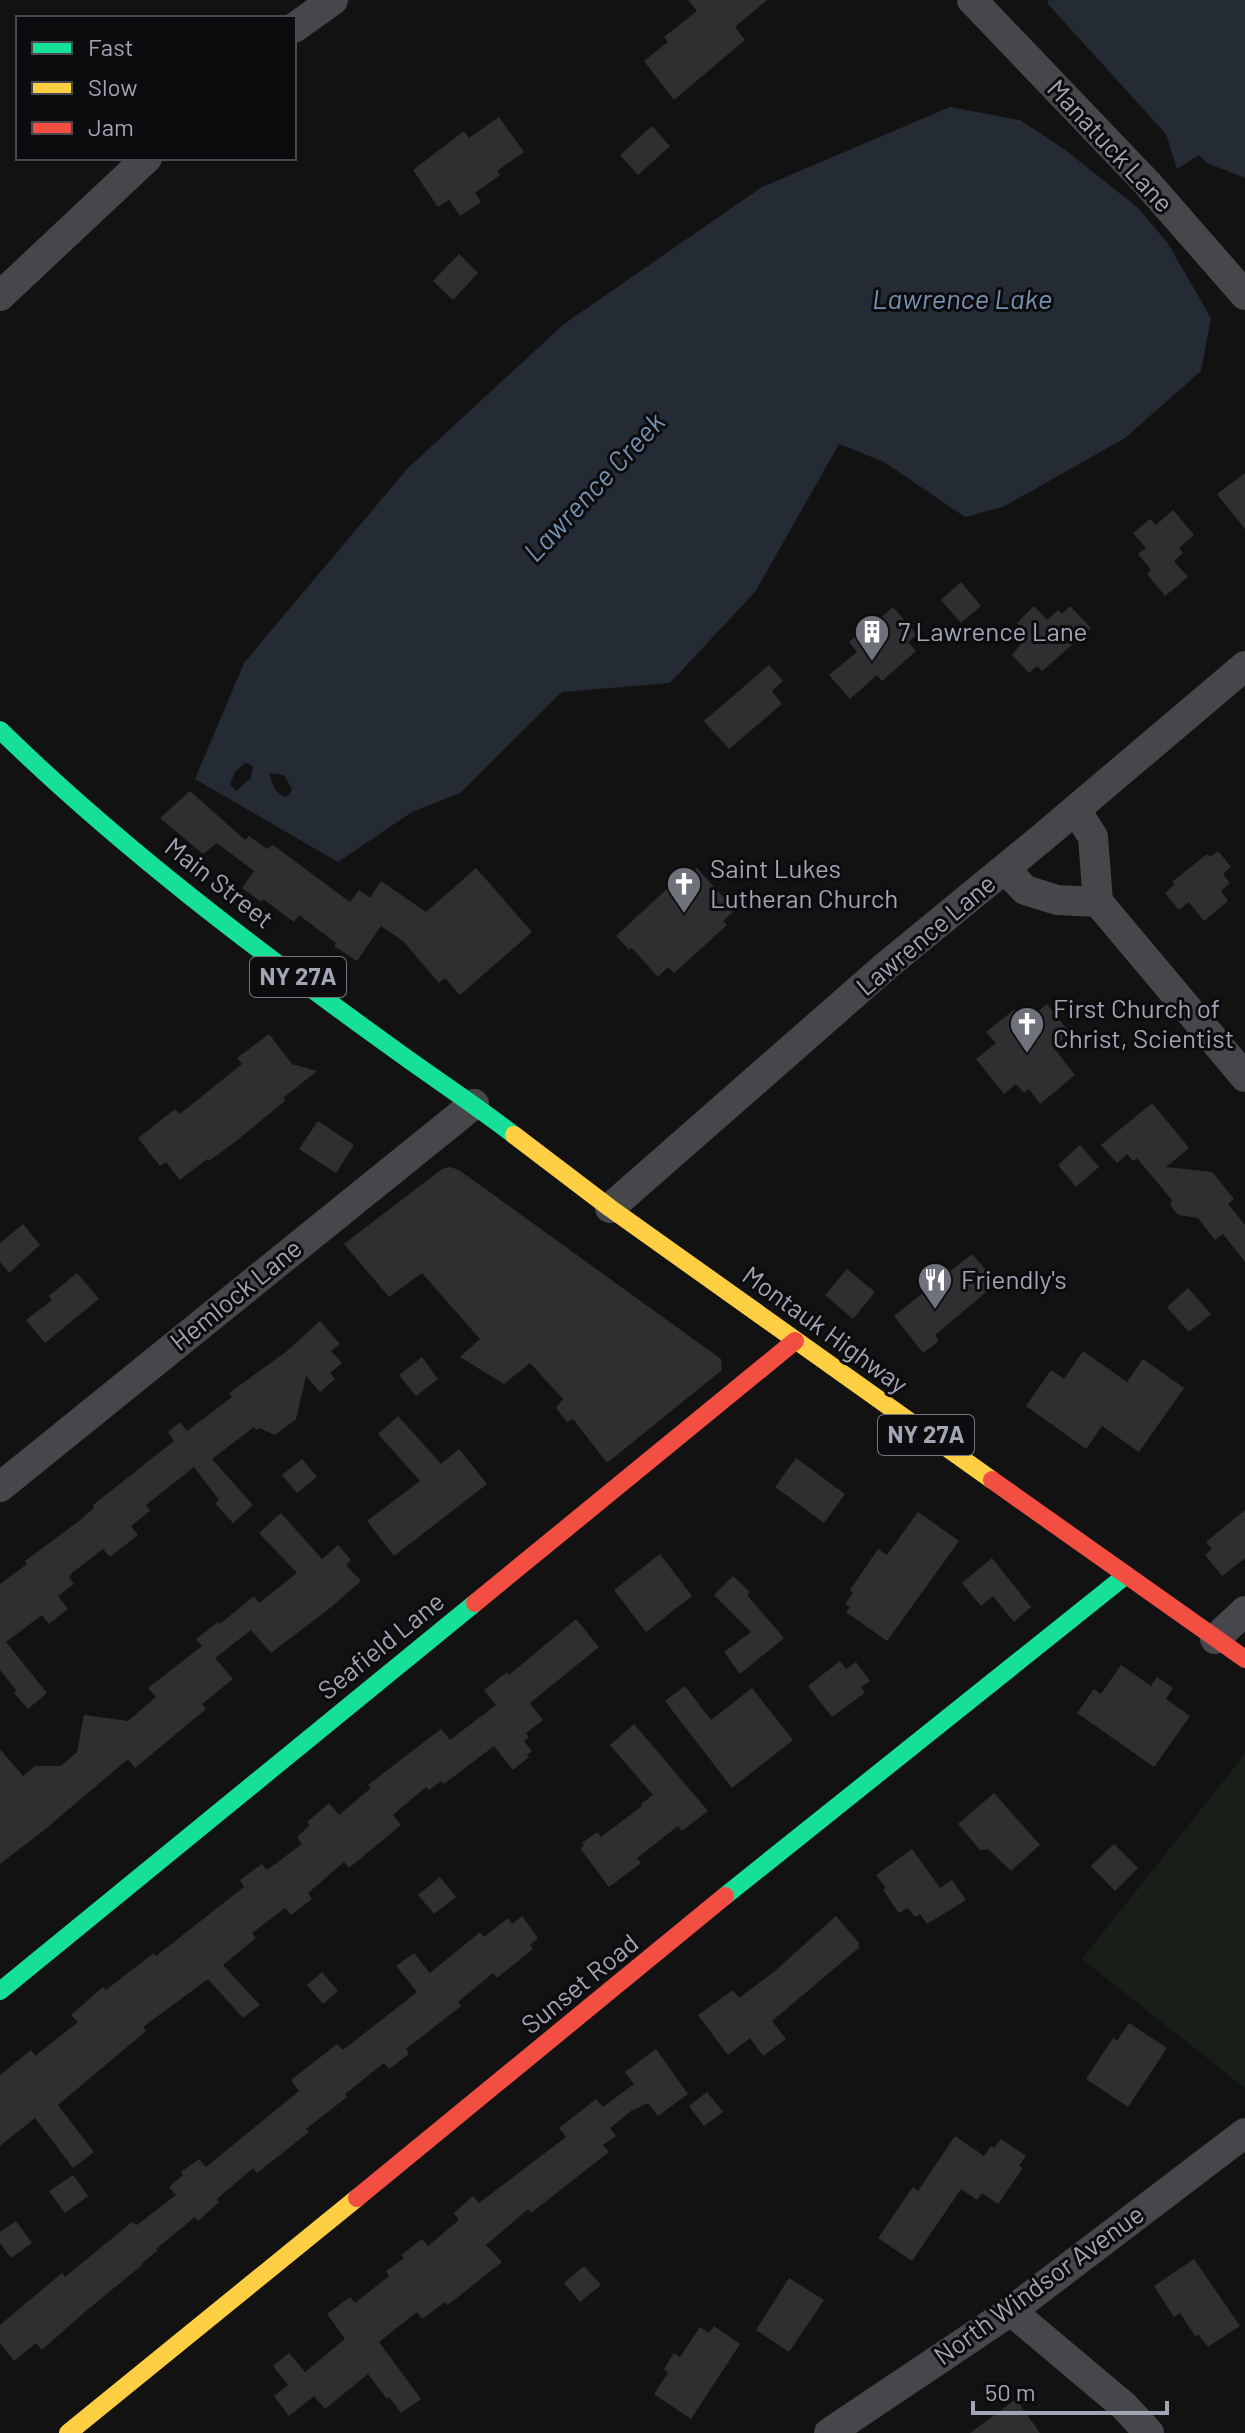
<svg xmlns="http://www.w3.org/2000/svg" width="1245" height="2433" font-family="Barlow,sans-serif">
  <style>
    .green { fill: #181f19 }
    .water { fill: #252b34; fill-rule: evenodd }
    .building { fill: #2f2f31 }
    .lines { fill: none; stroke-linecap: round; stroke-linejoin: round }
    .street { stroke: #46474b; stroke-width: 30 }
    .fast { stroke: #16e098; stroke-width: 18 }
    .slow { stroke: #ffcf43; stroke-width: 18 }
    .jam { stroke: #f24e42; stroke-width: 18 }
    .labels { text-anchor: middle; stroke-width: 6; stroke-linejoin: round; paint-order: stroke }
    .shield { fill: #0c0c0e; stroke: #747782; stroke-width: 2 }
    .shield-label { font-size: 24px; font-weight: bold; fill: #a1a5b4 }
    .street-label { font-size: 26px; fill: #a1a5b4; stroke: #0c0c0e }
    .poi-label { font-size: 26px; fill: #a1a5b4; stroke: #0c0c0e; text-anchor: start }
    .water-label { font-size: 28px; font-style: italic; fill: #7591b3; stroke: #0c0c0e }
  </style>
  <rect width="100%" height="100%" fill="#121212"/>
  <path class="green" d="M1245 1754V2088L1082 1959Z"/>
  <g class="water">
    <path d="M1049 0H1245V178L1207 163 1199 155 1177 169 1166 134 1047 3Z"/>
    <path d="M950 107 1020 120 1064 149 1137 207 1167 242 1211 318 1201 371 1125 438 1003 507 965 517 884 462 839 444 755 592 670 683 562 692 460 793 412 812 338 862 195 779 244 663 407 469 564 324 762 187ZM245 763 253 766 251 778 236 791 230 784 235 772ZM269 773 284 775 292 789 289 795 284 797 275 790Z"/>
  </g>
  <g class="building">
    <path d="M688 0H767L735 27 745 40 674 100 644 61 668 42 664 37 697 11Z"/>
    <path d="M499 117 524 152 497 171 500 175 475 193 481 202 460 216 449 200 438 207 413 170 464 131 469 138Z"/>
    <path d="M652 126 670 146 638 175 620 155Z"/>
    <path d="M459 254 478 273 453 300 433 281Z"/>
    <path d="M1245 473V529L1217 494Z"/>
    <path d="M1173 510 1194 535 1179 548 1183 553 1174 561 1188 577 1165 596 1147 574 1151 570 1138 554 1146 548 1133 533 1150 519 1156 525Z"/>
    <path d="M961 582 981 606 961 623 941 600Z"/>
    <path d="M1034 606 1047 620 1058 610 1062 614 1070 606 1091 628 1042 671 1037 666 1029 673 1012 655 1028 635 1017 623Z"/>
    <path d="M893 607 917 635 908 642 916 651 882 681 877 675 850 699 829 675 857 652 849 642 871 623 873 625Z"/>
    <path d="M769 665 783 681 772 691 782 704 729 749 704 721Z"/>
    <path d="M190 791 245 840 249 836 267 849 273 845 350 902 359 890 370 898 381 881 426 912 476 868 532 932 460 995 445 978 439 983 403 941 381 926 357 961 334 946 336 943 299 915 294 922 263 899 261 902 242 888 254 871 217 843 203 854 160 818Z"/>
    <path d="M1218 851 1231 867 1223 874 1230 883 1221 891 1228 901 1204 921 1189 902 1179 910 1165 893 1175 884 1172 882 1207 854 1210 857Z"/>
    <path d="M697 868 735 910 723 921 727 925 674 973 668 967 658 977 632 948 629 950 616 936 684 873 687 877Z"/>
    <path d="M1047 1004 1070 1033 1053 1047 1075 1075 1040 1104 1029 1089 1024 1093 1016 1084 1004 1094 976 1059 996 1043 986 1032 1015 1009 1025 1022Z"/>
    <path d="M269 1034 292 1064 317 1071 283 1098 286 1100 235 1142 209 1161 207 1159 180 1180 166 1162 160 1166 138 1138 175 1109 180 1114 242 1064 237 1058Z"/>
    <path d="M1152 1103 1189 1148 1166 1167 1212 1172 1234 1199 1228 1204 1245 1225V1262L1223 1234 1215 1240 1198 1218 1178 1215 1170 1205 1172 1200 1137 1158 1133 1161 1127 1154 1117 1163 1101 1145Z"/>
    <path d="M318 1121 354 1145 336 1173 299 1149Z"/>
    <path d="M1080 1145 1099 1167 1076 1187 1058 1165Z"/>
    <path d="M450 1167 459 1170 721 1359 722 1370 607 1463 573 1419 567 1422 556 1408 563 1399 530 1363 504 1384 460 1357 480 1339 422 1273 389 1297 344 1244 442 1169Z"/>
    <path d="M23 1224 40 1245 9 1273 0 1262V1243Z"/>
    <path d="M972 1254 997 1283 935 1335 939 1341 923 1353 894 1316Z"/>
    <path d="M847 1269 875 1292 853 1319 825 1295Z"/>
    <path d="M77 1273 99 1299 45 1343 26 1320 52 1300 49 1296Z"/>
    <path d="M1188 1288 1211 1314 1189 1332 1167 1307Z"/>
    <path d="M320 1321 340 1344 331 1351 342 1363 330 1373 335 1379 320 1392 306 1376 296 1419 275 1435 259 1428 256 1430 254 1427 212 1459 253 1505 233 1523 215 1503 219 1500 194 1467 146 1505 150 1511 131 1526 138 1535 110 1557 103 1549 72 1573 69 1577 74 1584 58 1596 68 1609 49 1624 42 1615 6 1642 47 1693 28 1709 14 1693 16 1690 0 1670V1584L27 1564 25 1561 79 1521 94 1508 93 1505 174 1441 168 1432 180 1422 187 1431 232 1397 229 1393 287 1351Z"/>
    <path d="M1083 1351 1127 1382 1143 1359 1184 1388 1139 1452 1102 1426 1086 1449 1026 1406 1051 1370 1064 1379Z"/>
    <path d="M422 1357 438 1379 416 1396 399 1375Z"/>
    <path d="M398 1416 441 1464 459 1449 487 1484 394 1556 367 1521 420 1481 378 1434Z"/>
    <path d="M796 1458 845 1494 824 1523 775 1487Z"/>
    <path d="M302 1459 317 1477 297 1493 282 1475Z"/>
    <path d="M1245 1510V1558L1222 1576 1205 1555 1212 1549 1206 1542Z"/>
    <path d="M918 1512 959 1541 887 1641 846 1612 850 1607 845 1604 853 1593 850 1590 878 1549 887 1555Z"/>
    <path d="M281 1513 322 1559 338 1545 351 1560 346 1565 361 1581 330 1608 271 1653 251 1630 215 1658 233 1679 202 1704 206 1709 135 1768 128 1759 43 1831 0 1864V1749L23 1776 35 1766H61L77 1752 84 1715 128 1721 156 1697 148 1688 202 1646 196 1639 218 1622 220 1624 254 1596 259 1603 297 1573 259 1533Z"/>
    <path d="M660 1554 692 1596 646 1632 614 1590Z"/>
    <path d="M992 1558 1031 1607 1014 1622 993 1596 981 1606 962 1583Z"/>
    <path d="M733 1576 750 1592 747 1595 784 1638 740 1674 724 1652 751 1632 714 1595Z"/>
    <path d="M576 1619 599 1647 530 1703 543 1720 526 1733 529 1737 524 1741 532 1751 527 1755 529 1757 513 1770 494 1746 444 1784 441 1781 429 1790 426 1787 393 1815 401 1825 349 1868 344 1862 308 1893 312 1899 291 1915 285 1908 252 1933 256 1938 223 1965 260 2005 243 2018 208 1979 143 2027 146 2031 58 2105 94 2152 73 2168 35 2118 0 2146V2075L31 2050 35 2056 78 2022 71 2015 103 1987 106 1990 154 1953 156 1956 244 1887 240 1880 262 1864 267 1870 302 1844 297 1837 310 1825 307 1822 329 1803 339 1815 371 1788 368 1785 441 1729 450 1740 496 1705 484 1690 507 1672 509 1675Z"/>
    <path d="M840 1661 846 1669 856 1662 870 1681 861 1687 865 1693 832 1717 808 1686Z"/>
    <path d="M1121 1665 1151 1686 1157 1677 1173 1688 1166 1699 1190 1716 1154 1767 1077 1713 1094 1689 1101 1694Z"/>
    <path d="M685 1686 711 1720 752 1688 793 1740 732 1788 665 1701Z"/>
    <path d="M634 1724 708 1811 682 1831 678 1826 637 1858 641 1863 609 1887 580 1848 584 1846 582 1843 597 1832 601 1837 642 1806 641 1804 653 1795 610 1745Z"/>
    <path d="M994 1793 1040 1845 1011 1871 988 1849 980 1850 958 1824Z"/>
    <path d="M1114 1844 1138 1868 1115 1891 1091 1866Z"/>
    <path d="M912 1849 940 1888 952 1880 966 1900 927 1924 920 1914 915 1917 908 1908 899 1913 883 1890 886 1888 876 1875Z"/>
    <path d="M440 1877 456 1897 434 1914 418 1895Z"/>
    <path d="M522 1916 538 1938 530 1945 533 1949 497 1978 493 1973 458 2002 461 2006 406 2049 409 2054 389 2069 384 2063 345 2094 347 2097 306 2129 309 2132 257 2173 253 2168 217 2199 219 2202 198 2221 195 2217 156 2249 158 2250 141 2264 142 2265 86 2311 42 2350 36 2343 14 2361 0 2343V2325L62 2273 65 2277 132 2222 137 2225 176 2195 169 2187 183 2175 181 2172 199 2159 206 2167 299 2091 291 2080 337 2044 343 2050 417 1992 396 1966 414 1953 430 1973 480 1932 484 1937 508 1918 512 1924Z"/>
    <path d="M836 1916 860 1944 858 1945 860 1947 772 2021 786 2039 763 2056 750 2038 728 2055 698 2015 733 1990 739 1998 775 1971Z"/>
    <path d="M322 1972 338 1991 323 2004 307 1985Z"/>
    <path d="M1129 2023 1167 2048 1128 2107 1086 2079 1113 2038 1117 2041Z"/>
    <path d="M656 2049 688 2094 658 2116 648 2103 631 2111 610 2128 616 2136 603 2145 609 2152 531 2213 528 2209 486 2245 502 2262 448 2305 445 2302 422 2319 417 2312 379 2342 421 2399 401 2413 389 2397 387 2399 368 2374 325 2409 314 2396 289 2416 274 2396 288 2385 273 2366 289 2353 305 2372 345 2339 327 2314 350 2297 355 2303 389 2276 386 2271 404 2258 401 2255 422 2239 428 2246 459 2220 454 2213 473 2196 479 2203 566 2137 559 2128 596 2099 603 2107 634 2084 625 2072Z"/>
    <path d="M707 2092 723 2112 704 2126 689 2106Z"/>
    <path d="M955 2136 984 2156 991 2146 994 2148 1001 2139 1026 2156 1019 2166 1023 2168 998 2204 982 2193 977 2200 961 2189 912 2261 878 2238 913 2187 918 2191Z"/>
    <path d="M73 2175 88 2196 65 2213 49 2191Z"/>
    <path d="M16 2221 32 2243 11 2258 0 2243V2232Z"/>
    <path d="M1194 2259 1240 2326 1208 2347 1199 2335 1195 2336 1180 2313 1174 2317 1154 2286Z"/>
    <path d="M584 2266 601 2285 580 2302 564 2283Z"/>
    <path d="M789 2278 824 2300 789 2352 756 2330Z"/>
    <path d="M714 2326 740 2344 691 2419 654 2394 668 2373 664 2369 674 2353 680 2357 700 2327 709 2333Z"/>
    <path d="M1016 2399 1040 2433H970Z"/>
  </g>
  <g class="lines">
    <g class="street">
      <path d="M972 0 1147 183 1245 295"/>
      <path d="M294 28 333 0"/>
      <path d="M0 296 147 158"/>
      <path d="M1076 810 1093 837 1098 902 1245 1077"/>
      <path d="M1005 869 1025 890 1057 900 1098 902"/>
      <path d="M610 1208 886 966 1042 838 1245 666"/>
      <path d="M0 1487 474 1104"/>
      <path d="M1215 1639 1245 1611"/>
      <path d="M1011 2311 1124 2406 1149 2433"/>
      <path d="M829 2433 1011 2311 1245 2133"/>
    </g>
    <g class="fast">
      <path d="M0 730C120 847 255 949 391 1047 432 1077 474 1104 514 1135"/>
      <path d="M725 1896 1125 1576"/>
      <path d="M0 1991 475 1603"/>
    </g>
    <g class="slow">
      <path d="M514 1135 610 1208 992 1480"/>
      <path d="M68 2433 357 2198"/>
    </g>
    <g class="jam">
      <path d="M992 1480 1245 1659"/>
      <path d="M475 1603 795 1341"/>
      <path d="M357 2198 725 1896"/>
    </g>
  </g>
  <defs>
    <symbol id="building-pin" viewBox="-11 -11 22 30"><path d="M0 17L-7.5 6A9.5 9.5 0 1 1 7.5 6Z" fill="#6f727b" stroke="#0c0c0e"/><path d="M-4-6H4V6H1V3H-1V6H-4ZM-2.5-4.3h1.7v1.8h-1.7ZM.8-4.3h1.7v1.8H.8ZM-2.5-1h1.7V.8h-1.7ZM.8-1h1.7V.8H.8Z" fill="#fff"/></symbol>
    <symbol id="church-pin" viewBox="-11 -11 22 30"><path d="M0 17L-7.5 6A9.5 9.5 0 1 1 7.5 6Z" fill="#6f727b" stroke="#0c0c0e"/><path d="M-1.2-6h2.4v3.5h3.3v2.4h-3.3V6h-2.4V-.1h-3.3v-2.4h3.3Z" fill="#fff"/></symbol>
    <symbol id="restaurant-pin" viewBox="-11 -11 22 30"><path d="M0 17L-7.5 6A9.5 9.5 0 1 1 7.5 6Z" fill="#6f727b" stroke="#0c0c0e"/><path d="M-5-6h1v4h1v-4h1v4h1v-4h1v5L-1.5 .5V6h-2V.5L-5-1ZM5-6V6H3V1.5H1.5Q1.5-4 5-6Z" fill="#fff"/></symbol>
  </defs>
  <g fill-rule="evenodd">
    <use href="#building-pin" x="852" y="612" width="40" height="54"/>
    <use href="#church-pin" x="664" y="864" width="40" height="54"/>
    <use href="#church-pin" x="1007" y="1004" width="40" height="54"/>
    <use href="#restaurant-pin" x="915" y="1260" width="40" height="54"/>
  </g>
  <g class="labels">
    <g class="shield">
      <rect x="250" y="957" width="96" height="40" rx="6"/>
      <rect x="878" y="1415" width="96" height="40" rx="6"/>
    </g>
    <g class="shield-label">
      <text x="298" y="985">NY 27A</text>
      <text x="926" y="1443">NY 27A</text>
    </g>
    <g class="street-label">
      <text transform="translate(1110 146) rotate(47)" y="9">Manatuck Lane</text>
      <text transform="translate(219 883) rotate(38)" y="9">Main Street</text>
      <text transform="translate(926 935) rotate(-40)" y="9">Lawrence Lane</text>
      <text transform="translate(236 1295) rotate(-39)" y="9">Hemlock Lane</text>
      <text transform="translate(825 1330) rotate(36)" y="9">Montauk Highway</text>
      <text transform="translate(381 1646) rotate(-39)" y="9">Seafield Lane</text>
      <text transform="translate(580 1984) rotate(-39)" y="9">Sunset Road</text>
      <text transform="translate(1039 2285) rotate(-36)" y="9">North Windsor Avenue</text>
    </g>
    <g class="poi-label">
      <text x="898" y="641">7 Lawrence Lane</text>
      <text x="710" y="878">Saint Lukes<tspan x="710" dy="30">Lutheran Church</tspan></text>
      <text x="1053" y="1018">First Church of<tspan x="1053" dy="30">Christ, Scientist</tspan></text>
      <text x="961" y="1289">Friendly's</text>
    </g>
    <g class="water-label">
      <text x="962" y="309">Lawrence Lake</text>
      <text transform="translate(594 487) rotate(-47)" y="10">Lawrence Creek</text>
    </g>
  </g>
  <rect x="16" y="16" width="280" height="144" fill="#0c0c0e" stroke="#484950" stroke-width="2"/>
  <rect x="32" y="42" width="40" height="12" fill="#16e098" stroke="#484950" stroke-width="2"/>
  <text x="88" y="56" font-size="24" fill="#a1a5b4">Fast</text>
  <rect x="32" y="82" width="40" height="12" fill="#ffcf43" stroke="#484950" stroke-width="2"/>
  <text x="88" y="96" font-size="24" fill="#a1a5b4">Slow</text>
  <rect x="32" y="122" width="40" height="12" fill="#f24e42" stroke="#484950" stroke-width="2"/>
  <text x="88" y="136" font-size="24" fill="#a1a5b4">Jam</text>
  <path d="M973 2401v12h194v-12" fill="none" stroke="#a1a5b4" stroke-width="4"/>
  <text x="985" y="2401" font-size="24" fill="#a1a5b4" stroke="#0c0c0e" stroke-width="6" paint-order="stroke">50 m</text>
</svg>
